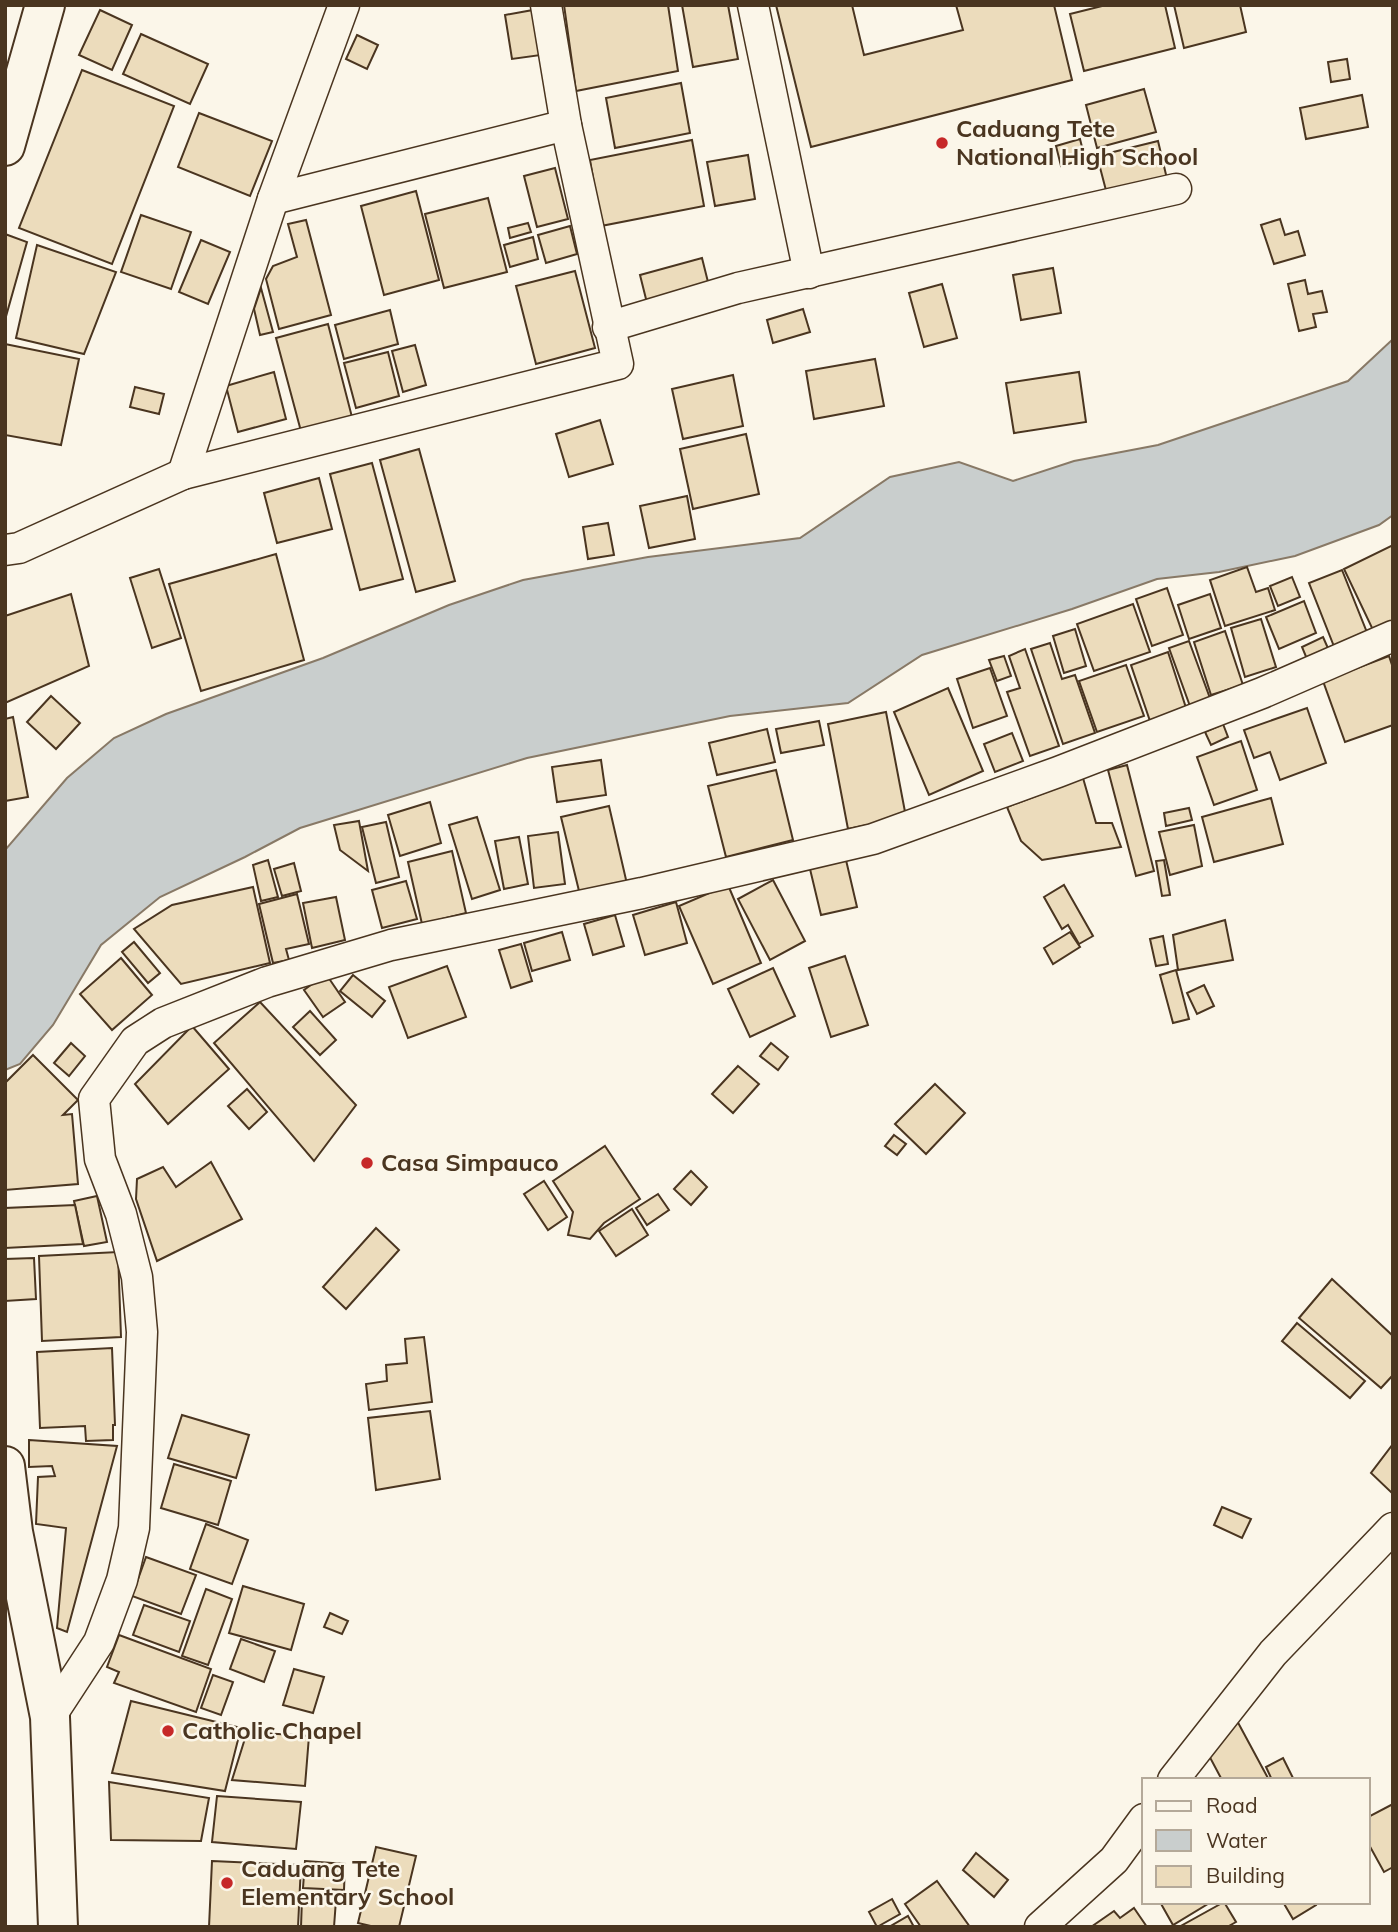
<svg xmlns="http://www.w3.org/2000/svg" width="1398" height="1932" font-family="Mulish,sans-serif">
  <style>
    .water { fill: #c9cecd; stroke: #887966; stroke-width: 2 }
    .building { fill: #ecdcbc; stroke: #4a3520; stroke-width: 2 }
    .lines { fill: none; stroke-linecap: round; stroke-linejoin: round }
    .minor-casing { stroke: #4a3520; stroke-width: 33 }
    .secondary-casing { stroke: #4a3520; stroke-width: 42 }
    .minor { stroke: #fbf6e9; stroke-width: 30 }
    .secondary { stroke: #fbf6e9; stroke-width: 38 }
    .poi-dot { fill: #c62828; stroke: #fbf6e9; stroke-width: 2.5 }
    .labels { text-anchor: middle; stroke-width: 5; stroke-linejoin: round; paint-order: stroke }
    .poi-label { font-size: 24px; font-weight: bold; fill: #4a3520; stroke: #fbf6e9; text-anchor: start }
  </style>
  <rect width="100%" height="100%" fill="#fbf6e9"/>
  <path class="water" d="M1393 339V515L1379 525 1295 556 1219 572 1157 579 1072 609 922 655 848 703 730 716 527 758 300 828 245 857 160 897 101 945 53 1025 20 1064 5 1070V850L67 778 114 738 166 714 323 658 449 605 523 580 648 557 800 538 890 477 959 462 1013 481 1074 461 1158 445 1348 381Z"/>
  <g class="building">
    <path d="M564 5H668L678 71 576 91Z"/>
    <path d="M682 5H728L738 59 693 67Z"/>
    <path d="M776 5H852L864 55 963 30 956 5H1054L1072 80 811 147Z"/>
    <path d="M1106 5H1165L1175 48 1084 71 1070 14Z"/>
    <path d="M1174 5H1240L1246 32 1184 48Z"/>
    <path d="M100 10 132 25 112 70 79 55Z"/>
    <path d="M533 10 541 55 512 59 505 15Z"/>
    <path d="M141 34 208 64 190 104 123 74Z"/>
    <path d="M357 35 378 45 367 69 346 59Z"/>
    <path d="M1347 59 1350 79 1331 82 1328 62Z"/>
    <path d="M82 70 174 106 112 264 19 228Z"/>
    <path d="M681 83 690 133 615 148 606 98Z"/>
    <path d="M1144 89 1156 132 1097 148 1086 105Z"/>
    <path d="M1362 95 1368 127 1306 139 1300 108Z"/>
    <path d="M199 113 272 141 250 196 178 167Z"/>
    <path d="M1080 139 1085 159 1061 166 1056 146Z"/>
    <path d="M692 140 704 206 601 226 590 160Z"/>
    <path d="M1158 141 1168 183 1108 198 1097 156Z"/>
    <path d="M748 155 755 199 715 206 707 162Z"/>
    <path d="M555 168 568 219 537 227 524 176Z"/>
    <path d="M416 191 439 280 384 295 361 206Z"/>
    <path d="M488 198 507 272 444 288 425 214Z"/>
    <path d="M141 215 191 232 171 289 121 272Z"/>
    <path d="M1280 219 1285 235 1298 231 1305 255 1274 264 1261 225Z"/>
    <path d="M306 220 331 315 279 329 266 279 273 266 297 257 288 224Z"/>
    <path d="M528 223 531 232 510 238 508 228Z"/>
    <path d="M570 226 577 254 546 263 538 235Z"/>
    <path d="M5 234 27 242 5 320Z"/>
    <path d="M533 237 538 259 510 267 504 245Z"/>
    <path d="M201 240 230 252 208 304 179 292Z"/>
    <path d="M37 245 116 272 84 354 16 338Z"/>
    <path d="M702 258 710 290 648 307 640 275Z"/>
    <path d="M1053 268 1061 313 1021 320 1013 275Z"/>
    <path d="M575 271 595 348 536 364 516 286Z"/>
    <path d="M1305 280 1308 294 1322 291 1327 312 1313 314 1316 327 1299 331 1288 284Z"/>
    <path d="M942 284 957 338 924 347 909 293Z"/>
    <path d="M261 288 273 332 260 335 254 309Z"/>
    <path d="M803 309 810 332 773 343 767 320Z"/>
    <path d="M390 310 398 344 344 359 335 325Z"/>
    <path d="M328 324 353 421 302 435 276 338Z"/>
    <path d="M5 344 79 359 61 445 5 435Z"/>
    <path d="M415 345 426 385 403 392 392 351Z"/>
    <path d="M388 352 399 396 356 408 344 363Z"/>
    <path d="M875 359 884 406 814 419 806 371Z"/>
    <path d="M274 372 286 419 238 432 226 386Z"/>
    <path d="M1079 372 1086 422 1014 433 1006 383Z"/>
    <path d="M733 375 743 426 683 439 672 389Z"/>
    <path d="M135 387 164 394 159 414 130 407Z"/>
    <path d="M600 420 613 464 569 477 556 434Z"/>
    <path d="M746 434 759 494 693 509 680 449Z"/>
    <path d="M419 449 455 581 416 592 380 460Z"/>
    <path d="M372 463 403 579 360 590 330 474Z"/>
    <path d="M319 478 332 529 277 543 264 493Z"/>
    <path d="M687 496 695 539 649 548 640 506Z"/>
    <path d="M608 523 614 555 588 559 583 527Z"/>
    <path d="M1393 545V621L1373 630 1344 569Z"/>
    <path d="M276 554 304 660 201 691 169 584Z"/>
    <path d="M1247 567 1256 592 1268 588 1275 610 1225 626 1210 580Z"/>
    <path d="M159 569 181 638 152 648 130 578Z"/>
    <path d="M1342 570 1368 635 1335 649 1309 583Z"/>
    <path d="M1292 577 1300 597 1278 606 1270 586Z"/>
    <path d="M1167 588 1183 635 1152 646 1136 599Z"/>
    <path d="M71 594 89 666 5 703V616Z"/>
    <path d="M1210 594 1221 628 1189 639 1178 605Z"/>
    <path d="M1304 601 1316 633 1279 649 1266 617Z"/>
    <path d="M1133 604 1150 652 1094 671 1077 624Z"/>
    <path d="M1261 619 1276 667 1245 677 1231 628Z"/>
    <path d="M1075 629 1086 666 1064 673 1053 636Z"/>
    <path d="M1225 631 1243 685 1211 695 1194 642Z"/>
    <path d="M1323 637 1331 655 1309 664 1302 647Z"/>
    <path d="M1189 641 1211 701 1191 709 1169 648Z"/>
    <path d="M1050 643 1062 679 1075 675 1095 733 1063 744 1031 649Z"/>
    <path d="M1025 649 1059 746 1030 756 1007 692 1020 688 1009 656Z"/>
    <path d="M1168 652 1187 711 1151 724 1131 665Z"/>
    <path d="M1004 656 1011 676 997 681 989 660Z"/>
    <path d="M1389 656 1393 668V725L1345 742 1323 681Z"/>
    <path d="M1126 665 1144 716 1097 732 1079 681Z"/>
    <path d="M990 668 1007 716 973 728 957 679Z"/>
    <path d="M948 688 983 771 929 795 894 712Z"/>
    <path d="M51 696 80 723 56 749 27 722Z"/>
    <path d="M1307 708 1326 763 1280 780 1270 752 1254 758 1244 730Z"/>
    <path d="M886 712 906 817 848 829 828 724Z"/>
    <path d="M13 717 28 797 5 801V719Z"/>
    <path d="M819 721 824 745 781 753 776 729Z"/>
    <path d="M1223 724 1228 737 1211 745 1205 732Z"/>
    <path d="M767 729 775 762 717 775 709 743Z"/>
    <path d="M1012 733 1023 761 995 772 984 744Z"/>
    <path d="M1241 741 1257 790 1214 805 1197 757Z"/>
    <path d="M601 760 606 795 557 802 552 767Z"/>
    <path d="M1127 765 1154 871 1136 876 1108 770Z"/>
    <path d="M776 770 793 840 726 857 708 786Z"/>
    <path d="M1083 778 1096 823H1112L1121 847 1042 860 1021 841 1007 807Z"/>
    <path d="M1271 798 1283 844 1214 862 1202 817Z"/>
    <path d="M430 802 441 843 400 856 388 815Z"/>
    <path d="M609 806 627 884 580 895 561 817Z"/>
    <path d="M1189 808 1192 820 1166 826 1164 813Z"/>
    <path d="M477 817 500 890 472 899 449 825Z"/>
    <path d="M359 821 368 871 340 850 334 825Z"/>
    <path d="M386 822 399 877 376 883 362 827Z"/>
    <path d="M1194 825 1202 866 1170 875 1159 832Z"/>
    <path d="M558 832 565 884 534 888 528 836Z"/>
    <path d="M519 837 528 884 504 889 495 841Z"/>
    <path d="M452 851 466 913 422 924 408 862Z"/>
    <path d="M268 860 278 897 261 901 253 865Z"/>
    <path d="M846 860 857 907 821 915 810 869Z"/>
    <path d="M1164 860 1170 895 1162 896 1156 861Z"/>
    <path d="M294 863 301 891 282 896 274 869Z"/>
    <path d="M773 880 805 941 770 960 738 899Z"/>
    <path d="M406 881 417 919 382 928 372 890Z"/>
    <path d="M728 885 761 963 713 984 679 906Z"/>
    <path d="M1064 885 1093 936 1079 944 1068 925 1062 929 1044 897Z"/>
    <path d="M253 887 270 963 181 984 134 929 172 905Z"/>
    <path d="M297 894 309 944 286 949 289 960 273 963 259 904Z"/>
    <path d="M336 897 345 940 312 948 303 903Z"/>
    <path d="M676 902 687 943 645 955 633 915Z"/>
    <path d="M615 915 624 946 593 955 584 924Z"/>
    <path d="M1225 920 1233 960 1178 970 1173 935Z"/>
    <path d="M562 932 570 960 532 971 524 943Z"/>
    <path d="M1070 932 1080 947 1053 964 1044 948Z"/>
    <path d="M1163 936 1168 964 1156 966 1150 939Z"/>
    <path d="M134 942 160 973 148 983 122 952Z"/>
    <path d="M521 944 532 981 511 988 499 950Z"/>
    <path d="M845 956 868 1025 831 1037 809 968Z"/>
    <path d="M121 958 152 995 112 1030 80 994Z"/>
    <path d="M447 966 466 1017 408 1038 389 987Z"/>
    <path d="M773 968 795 1016 750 1037 728 989Z"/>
    <path d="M1176 970 1189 1019 1173 1023 1160 975Z"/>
    <path d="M326 974 345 1002 323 1017 304 990Z"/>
    <path d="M353 975 385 1001 372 1017 340 991Z"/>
    <path d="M1204 985 1214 1006 1197 1014 1187 993Z"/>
    <path d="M260 1002 356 1105 314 1161 214 1043Z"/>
    <path d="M310 1011 336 1040 320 1055 293 1027Z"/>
    <path d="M192 1026 229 1069 168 1124 135 1084Z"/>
    <path d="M71 1043 85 1056 69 1076 54 1063Z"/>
    <path d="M771 1043 788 1057 778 1070 760 1056Z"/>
    <path d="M33 1055 78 1100 63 1115 72 1114 78 1184 5 1190V1083Z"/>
    <path d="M738 1066 759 1084 733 1113 712 1094Z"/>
    <path d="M935 1084 965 1113 926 1154 895 1124Z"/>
    <path d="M247 1089 267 1112 249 1129 228 1106Z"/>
    <path d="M894 1135 906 1144 897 1155 885 1146Z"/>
    <path d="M605 1146 640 1199 604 1223 590 1239 568 1235 573 1212 553 1181Z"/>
    <path d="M211 1162 242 1219 157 1261 136 1199 137 1179 163 1167 176 1187Z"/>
    <path d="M691 1171 707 1187 691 1205 674 1189Z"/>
    <path d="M544 1181 567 1217 548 1230 524 1194Z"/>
    <path d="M658 1194 669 1210 647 1225 636 1208Z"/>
    <path d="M97 1196 107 1242 84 1246 74 1201Z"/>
    <path d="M75 1205 83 1244 5 1248V1208Z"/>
    <path d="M632 1209 648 1235 616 1256 599 1231Z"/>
    <path d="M376 1228 399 1250 346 1309 323 1287Z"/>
    <path d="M118 1252 121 1337 42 1341 39 1256Z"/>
    <path d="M34 1258 36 1299 5 1301V1259Z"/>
    <path d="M1332 1279 1393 1336V1375L1381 1388 1299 1318Z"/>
    <path d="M1297 1323 1365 1381 1350 1398 1282 1341Z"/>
    <path d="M424 1337 432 1402 369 1410 366 1384 387 1381 386 1365 407 1363 405 1339Z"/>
    <path d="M112 1348 115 1425H113V1440L86 1441 85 1426 40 1428 37 1352Z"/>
    <path d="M430 1411 440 1479 376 1490 368 1418Z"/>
    <path d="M182 1415 249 1435 236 1478 168 1458Z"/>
    <path d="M29 1440 117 1446 67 1632 57 1628 66 1528 36 1524 38 1477 55 1476 52 1466 29 1467Z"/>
    <path d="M1393 1444V1494L1371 1473Z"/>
    <path d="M174 1464 231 1481 218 1525 161 1508Z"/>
    <path d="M1222 1507 1251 1519 1242 1538 1214 1525Z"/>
    <path d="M206 1524 248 1540 232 1584 190 1569Z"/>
    <path d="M146 1557 196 1575 181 1614 132 1596Z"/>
    <path d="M243 1586 304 1604 291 1650 229 1633Z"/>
    <path d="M206 1589 232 1599 208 1665 182 1656Z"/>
    <path d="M144 1605 190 1621 179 1652 133 1635Z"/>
    <path d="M330 1613 348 1621 342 1634 324 1627Z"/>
    <path d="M119 1635 211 1669 196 1712 114 1683 119 1672 107 1667Z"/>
    <path d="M241 1639 275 1651 264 1682 230 1669Z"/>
    <path d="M294 1669 324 1677 313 1713 283 1705Z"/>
    <path d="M213 1675 233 1682 221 1715 201 1708Z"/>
    <path d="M131 1701 241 1728 225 1791 112 1773Z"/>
    <path d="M1235 1717 1269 1780H1222L1206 1750Z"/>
    <path d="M247 1732 309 1736 305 1786 232 1780Z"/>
    <path d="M1283 1758 1294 1780H1272L1266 1767Z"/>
    <path d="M109 1782 209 1798 201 1841 111 1840Z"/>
    <path d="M217 1796 301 1802 296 1849 212 1842Z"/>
    <path d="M1393 1804V1867L1384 1872 1368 1843V1817Z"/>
    <path d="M376 1847 416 1856 399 1927H375L358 1923Z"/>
    <path d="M976 1853 1008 1880 994 1897 963 1870Z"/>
    <path d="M212 1861 301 1865 298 1927H209Z"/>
    <path d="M305 1861 345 1864 344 1890 303 1888Z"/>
    <path d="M937 1881 970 1927H921L905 1904Z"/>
    <path d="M302 1898 336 1900 334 1927H301Z"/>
    <path d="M892 1899 900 1914 877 1927 869 1912Z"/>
    <path d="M1160 1902H1211L1173 1925Z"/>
    <path d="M1224 1902 1236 1922 1227 1927H1179Z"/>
    <path d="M1283 1902H1315L1316 1905 1293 1919Z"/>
    <path d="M1134 1908 1147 1927H1091L1114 1911 1120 1918Z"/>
    <path d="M908 1916 914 1927H889Z"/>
  </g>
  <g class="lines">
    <defs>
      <g id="minor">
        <path d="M753 5 809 273"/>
        <path d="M273 199 566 125"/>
        <path d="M608 327 738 288 1176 189"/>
        <path d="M183 474 273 199 344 5"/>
        <path d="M5 550 19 548 183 474 618 364 566 125 546 5"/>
        <path d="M50 1717 99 1642 122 1580 134 1528 142 1332 137 1277 121 1214 100 1159 94 1099 135 1041 163 1023 267 982 391 945 642 893 873 839 1058 772 1262 693 1393 636"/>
        <path d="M1173 1780 1273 1653 1393 1528"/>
        <path d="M1040 1927 1114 1860 1144 1819"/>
      </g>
      <g id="secondary">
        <path d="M5 146 45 5"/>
        <path d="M5 1466 13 1532 50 1717 58 1927"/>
      </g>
    </defs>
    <use href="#minor" class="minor-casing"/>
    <use href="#secondary" class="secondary-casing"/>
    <use href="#minor" class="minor"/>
    <use href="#secondary" class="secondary"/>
  </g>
  <g class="poi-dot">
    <circle cx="942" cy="143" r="7"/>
    <circle cx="367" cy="1163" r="7"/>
    <circle cx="168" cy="1731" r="7"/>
    <circle cx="227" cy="1883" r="7"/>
  </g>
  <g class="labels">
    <g class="poi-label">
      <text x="956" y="137">Caduang Tete<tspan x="956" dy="28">National High School</tspan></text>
      <text x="381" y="1171">Casa Simpauco</text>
      <text x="182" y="1739">Catholic Chapel</text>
      <text x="241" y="1877">Caduang Tete<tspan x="241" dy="28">Elementary School</tspan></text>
    </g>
  </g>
  <rect width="1398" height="1932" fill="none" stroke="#4a3520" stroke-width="14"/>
  <rect x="1142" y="1778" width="228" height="126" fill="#fbf6e9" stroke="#b4a999" stroke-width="2"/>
  <rect x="1156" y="1801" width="35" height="10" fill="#fbf6e9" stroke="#b4a999" stroke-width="2"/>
  <text x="1206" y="1813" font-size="21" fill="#4a3520">Road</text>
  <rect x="1156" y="1830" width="35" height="21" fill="#c9cecd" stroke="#b4a999" stroke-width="2"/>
  <text x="1206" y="1848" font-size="21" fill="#4a3520">Water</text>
  <rect x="1156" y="1866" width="35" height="21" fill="#ecdcbc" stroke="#b4a999" stroke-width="2"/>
  <text x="1206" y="1883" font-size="21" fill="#4a3520">Building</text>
</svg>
